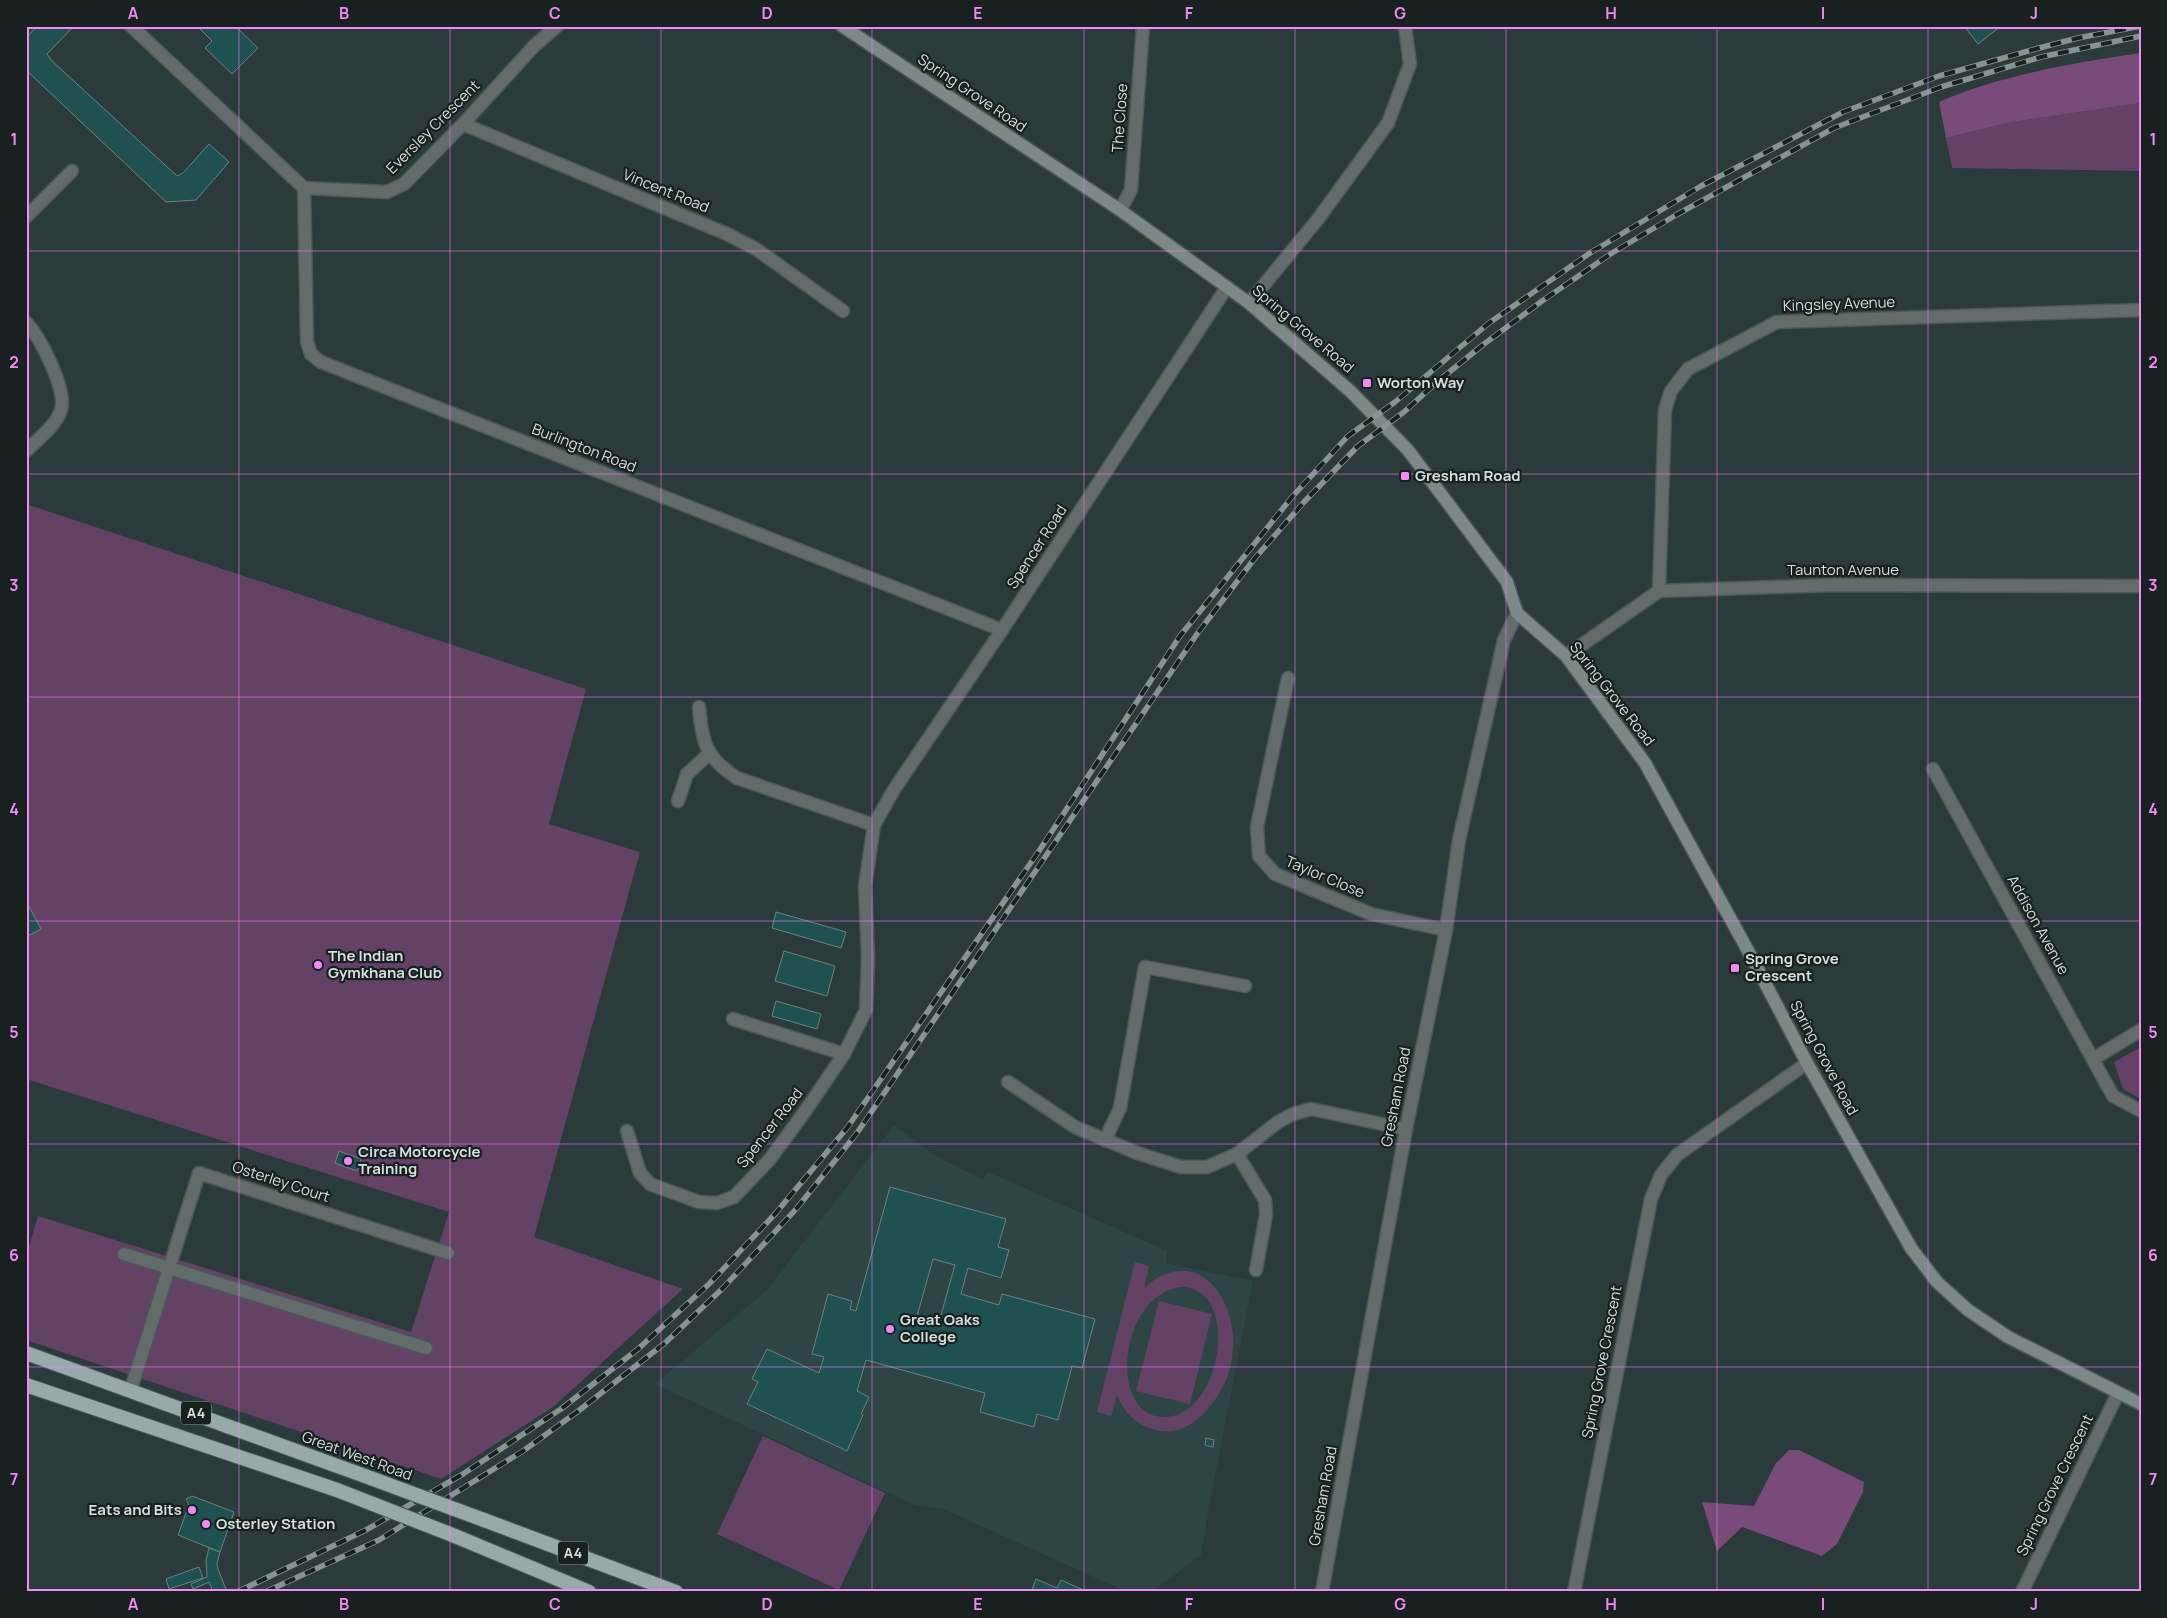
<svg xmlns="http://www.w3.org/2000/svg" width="2167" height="1618" font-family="Manrope,sans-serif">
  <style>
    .built { fill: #2d4545 }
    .green { fill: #644265; fill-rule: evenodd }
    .forest { fill: #784b78 }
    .building { fill: #1f5151; stroke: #708181; fill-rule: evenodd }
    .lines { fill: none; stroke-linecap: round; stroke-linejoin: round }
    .minor-casing { stroke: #4a5858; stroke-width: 15 }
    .secondary-casing { stroke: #4a5858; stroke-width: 15 }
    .trunk-casing { stroke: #4a5858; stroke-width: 16 }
    .minor { stroke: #646b6b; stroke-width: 12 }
    .secondary { stroke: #7d8988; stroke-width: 12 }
    .trunk { stroke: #98a9a9; stroke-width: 14 }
    .rail-casing { stroke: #889393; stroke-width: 5.5 }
    .rail { stroke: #192020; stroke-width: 4; stroke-dasharray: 11; stroke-linecap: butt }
    .trunk-bridge-casing { stroke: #4a5858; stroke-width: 16; stroke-linecap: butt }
    .trunk-bridge { stroke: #98a9a9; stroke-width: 14 }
    .grid { fill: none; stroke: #f18af4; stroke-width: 1; stroke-opacity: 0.55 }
    .poi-dot { fill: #f18af4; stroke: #192020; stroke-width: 2 }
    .labels { text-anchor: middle; stroke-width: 4.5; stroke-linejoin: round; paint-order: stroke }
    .shield { fill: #192020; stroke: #9da6a6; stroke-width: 1 }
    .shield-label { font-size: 14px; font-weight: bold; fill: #d6dfdf }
    .street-label { font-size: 15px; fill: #d6dfdf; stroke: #192020 }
    .poi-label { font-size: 15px; font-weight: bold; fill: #d6dfdf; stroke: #192020; text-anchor: start }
    .neatline { fill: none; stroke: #f18af4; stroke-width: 2 }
    .grid-label { font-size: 16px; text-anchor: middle; font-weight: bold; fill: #f18af4 }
  </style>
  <rect width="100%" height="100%" fill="#2b3a3a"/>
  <path class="built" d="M894 1125 939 1158 982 1179 988 1172 1167 1251 1166 1263 1253 1281 1209 1507 1201 1555 1152 1592H1127L943 1509 914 1505 655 1384 767 1290Z"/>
  <g class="green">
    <path d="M2141 103V171L1952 168 1946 138 2012 122Z"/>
    <path d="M26 504 586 689 549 824 640 852 534 1237 683 1289 553 1407 441 1479 26 1340V1257L38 1216 411 1332 449 1212 26 1079Z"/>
    <path d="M2141 1047V1099L2123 1089 2114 1062Z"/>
    <path d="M1135 1262 1149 1266 1144 1288C1150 1283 1156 1278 1163 1275 1209 1255 1236 1309 1233 1347 1232 1372 1222 1394 1205 1412 1193 1425 1179 1433 1161 1431 1139 1428 1125 1414 1117 1395L1111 1416 1097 1412ZM1183 1287C1242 1290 1221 1419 1163 1417 1106 1415 1120 1291 1183 1287Z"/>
    <path d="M1159 1301 1212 1314 1190 1404 1136 1391Z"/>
    <path d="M763 1436 885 1493 839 1590 717 1534Z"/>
  </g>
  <g class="forest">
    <path d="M2141 53V103L2012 122 1946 138 1939 102C1997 76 2077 62 2141 53Z"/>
    <path d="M1789 1450H1799L1864 1482 1863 1492 1837 1544 1822 1556 1742 1527 1717 1551 1702 1502 1754 1506 1776 1463Z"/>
  </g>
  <g class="building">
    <path d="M37 26H74L47 54 51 60 177 176 183 173 209 144 229 162 196 200 166 202 26 70V38Z"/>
    <path d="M197 26H235L258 48 232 74 205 48 212 41Z"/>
    <path d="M1964 26H2001L1978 44Z"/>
    <path d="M26 901 41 929 26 937Z"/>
    <path d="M776 912 846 932 841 948 772 928Z"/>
    <path d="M784 951 835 966 827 996 775 981Z"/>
    <path d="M776 1001 821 1014 817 1029 772 1016Z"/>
    <path d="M339 1151 361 1159 357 1171 335 1163Z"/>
    <path d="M890 1187 1006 1219 998 1247 1009 1250 1001 1278 968 1268 961 1294 999 1305 1002 1294 1095 1319 1082 1368 1072 1366 1058 1420 1037 1414 1034 1427 980 1412 985 1393 866 1360 857 1391 869 1397 861 1414 863 1415 847 1451 747 1404 758 1382 752 1379 767 1349 819 1373 824 1357 812 1354 828 1294 852 1301 850 1309 856 1311ZM933 1259 955 1265 939 1322 917 1316Z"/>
    <path d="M1206 1438 1214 1440 1213 1447 1205 1445Z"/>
    <path d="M192 1496 234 1512 220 1552 178 1535 189 1505 186 1499Z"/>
    <path d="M209 1548 220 1552 217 1563 218 1569 227 1592H213L209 1582 193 1589 191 1584 207 1577 206 1560Z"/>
    <path d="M199 1567 203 1578 169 1589 166 1579Z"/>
    <path d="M1036 1579 1057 1588 1061 1580 1088 1592H1031Z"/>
  </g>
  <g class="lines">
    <defs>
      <g id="minor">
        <path d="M131 26 304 188 387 192 404 184 463 124 534 46 557 26"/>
        <path d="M463 124 727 234 756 249 843 311"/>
        <path d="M304 188 307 342 311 354 321 362 1002 630"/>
        <path d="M1120 210 1131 190 1143 26"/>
        <path d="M26 217 72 171"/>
        <path d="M1249 303 1318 219 1388 123 1410 64 1405 26"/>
        <path d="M26 322C40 337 67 389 61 410 56 426 38 439 26 451"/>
        <path d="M1659 591 1665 410 1671 391 1688 369 1777 322 2141 310"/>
        <path d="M1566 656 1659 591 1834 585 2141 586"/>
        <path d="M1288 678 1257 827 1259 856 1275 874 1371 914 1446 930"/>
        <path d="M699 707C702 743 706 758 737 778L874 825"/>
        <path d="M1933 769 2113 1096 2141 1111"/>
        <path d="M678 801 687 774 709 754"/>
        <path d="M844 1054 866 1010 868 958 865 886 874 825 895 788 1002 630 1227 287"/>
        <path d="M2093 1059 2141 1030"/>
        <path d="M1008 1082 1075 1127 1137 1153 1181 1167H1207L1237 1154 1278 1122 1293 1114 1311 1109 1406 1129"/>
        <path d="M627 1131 640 1173 650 1184 699 1202 717 1203 734 1197 770 1159 806 1110 844 1054 733 1019"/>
        <path d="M1105 1140 1120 1108 1145 967 1245 986"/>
        <path d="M1237 1154 1265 1200 1266 1215 1256 1270"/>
        <path d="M124 1254 426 1348"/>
        <path d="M131 1389 199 1173 448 1253"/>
        <path d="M1322 1592 1406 1129 1446 930 1459 840 1504 640 1517 613"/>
        <path d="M1574 1592 1651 1199 1661 1175 1677 1155 1807 1063"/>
        <path d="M2022 1592 2118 1393"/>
      </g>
      <path id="secondary" d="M842 26 1120 210 1249 303 1350 391 1408 450 1507 582 1517 613 1566 656 1645 763 1752 958 1807 1063 1911 1248 1937 1282 1968 1310 2008 1337 2141 1404"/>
      <g id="trunk">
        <path d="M26 1353 365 1476"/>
        <path d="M26 1385 337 1490"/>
        <path d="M484 1520 676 1592"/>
        <path d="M455 1536 589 1592"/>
      </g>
    </defs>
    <use href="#minor" class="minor-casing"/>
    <use href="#secondary" class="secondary-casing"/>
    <use href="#trunk" class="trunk-casing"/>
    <use href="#minor" class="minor"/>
    <use href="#secondary" class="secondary"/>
    <use href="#trunk" class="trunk"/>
    <defs>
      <g id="rail">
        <path d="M237 1592 366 1530 463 1474 561 1409 638 1349 710 1283 775 1214 847 1128 1041 848 1180 636 1292 497 1348 436 1395 402 1489 323 1590 253 1701 186 1843 112 1939 76 2039 48 2078 38 2141 26"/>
        <path d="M265 1592 379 1540 523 1451 577 1412 665 1343 723 1288 797 1208 857 1133 1197 634 1255 558 1304 502 1358 446 1404 412 1437 382 1484 344 1542 301 1612 253 1676 215 1834 128 1941 87 2041 57 2141 36"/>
      </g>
    </defs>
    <use href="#rail" class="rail-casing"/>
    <use href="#rail" class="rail"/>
    <defs>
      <g id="trunk-bridge">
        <path d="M365 1476 484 1520"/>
        <path d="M337 1490 455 1536"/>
      </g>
    </defs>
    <use href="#trunk-bridge" class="trunk-bridge-casing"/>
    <use href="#trunk-bridge" class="trunk-bridge"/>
  </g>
  <path class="grid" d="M239 26V1592M450 26V1592M661 26V1592M872 26V1592M1084 26V1592M1295 26V1592M1506 26V1592M1717 26V1592M1928 26V1592M26 251H2141M26 474H2141M26 697H2141M26 921H2141M26 1144H2141M26 1367H2141"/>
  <g class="poi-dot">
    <rect x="1362" y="378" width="10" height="10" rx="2.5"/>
    <rect x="1400" y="471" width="10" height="10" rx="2.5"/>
    <circle cx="318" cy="965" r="5"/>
    <rect x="1730" y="963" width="10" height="10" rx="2.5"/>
    <circle cx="348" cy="1161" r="5"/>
    <circle cx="890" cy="1329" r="5"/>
    <circle cx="192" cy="1510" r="5"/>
    <circle cx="206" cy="1524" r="5"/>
  </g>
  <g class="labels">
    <g class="shield">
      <rect x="181" y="1401.5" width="30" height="23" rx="4"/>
      <rect x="558" y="1541.5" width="30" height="23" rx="4"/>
    </g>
    <g class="shield-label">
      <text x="196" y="1418">A4</text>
      <text x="573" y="1558">A4</text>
    </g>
    <g class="street-label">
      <text transform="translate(972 93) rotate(34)" y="5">Spring Grove Road</text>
      <text transform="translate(1120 118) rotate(-86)" y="5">The Close</text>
      <text transform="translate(433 127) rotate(-45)" y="5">Eversley Crescent</text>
      <text transform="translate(666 191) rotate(22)" y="5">Vincent Road</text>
      <text transform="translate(1839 304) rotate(-2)" y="5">Kingsley Avenue</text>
      <text transform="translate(1303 329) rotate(40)" y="5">Spring Grove Road</text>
      <text transform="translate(584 448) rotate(21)" y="5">Burlington Road</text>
      <text transform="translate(1037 547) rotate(-57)" y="5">Spencer Road</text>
      <text x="1843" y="575">Taunton Avenue</text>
      <text transform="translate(1612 694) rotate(52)" y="5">Spring Grove Road</text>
      <text transform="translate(1325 877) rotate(23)" y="5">Taylor Close</text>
      <text transform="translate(2038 925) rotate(61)" y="5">Addison Avenue</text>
      <text transform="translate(1824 1058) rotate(62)" y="5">Spring Grove Road</text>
      <text transform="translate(1396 1097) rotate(-79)" y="5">Gresham Road</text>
      <text transform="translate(770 1128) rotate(-52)" y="5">Spencer Road</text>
      <text transform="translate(281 1182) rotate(18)" y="5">Osterley Court</text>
      <text transform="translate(1602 1362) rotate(-79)" y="5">Spring Grove Crescent</text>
      <text transform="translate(357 1456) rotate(20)" y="5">Great West Road</text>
      <text transform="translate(2055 1485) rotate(-64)" y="5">Spring Grove Crescent</text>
      <text transform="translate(1323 1496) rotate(-80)" y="5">Gresham Road</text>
    </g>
    <g class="poi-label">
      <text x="1377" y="388">Worton Way</text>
      <text x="1415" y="481">Gresham Road</text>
      <text x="328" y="961">The Indian<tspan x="328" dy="17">Gymkhana Club</tspan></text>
      <text x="1745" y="964">Spring Grove<tspan x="1745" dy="17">Crescent</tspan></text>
      <text x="358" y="1157">Circa Motorcycle<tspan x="358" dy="17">Training</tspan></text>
      <text x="900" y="1325">Great Oaks<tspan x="900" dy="17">College</tspan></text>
      <text x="182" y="1515" text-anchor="end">Eats and Bits</text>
      <text x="216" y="1529">Osterley Station</text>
    </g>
  </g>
  <rect width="2167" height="1618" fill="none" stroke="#192020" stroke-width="55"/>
  <rect x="28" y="28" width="2112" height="1562" class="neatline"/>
  <g class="grid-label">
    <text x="133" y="19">A</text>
    <text x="344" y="19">B</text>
    <text x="555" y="19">C</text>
    <text x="767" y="19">D</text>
    <text x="978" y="19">E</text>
    <text x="1189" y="19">F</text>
    <text x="1400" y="19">G</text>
    <text x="1611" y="19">H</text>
    <text x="1823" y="19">I</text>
    <text x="2034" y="19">J</text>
    <text x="14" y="145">1</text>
    <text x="2153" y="145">1</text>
    <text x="14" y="368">2</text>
    <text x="2153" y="368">2</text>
    <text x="14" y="591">3</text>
    <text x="2153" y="591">3</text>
    <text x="14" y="815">4</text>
    <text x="2153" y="815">4</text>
    <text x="14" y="1038">5</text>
    <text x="2153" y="1038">5</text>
    <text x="14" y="1261">6</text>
    <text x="2153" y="1261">6</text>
    <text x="14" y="1485">7</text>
    <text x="2153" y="1485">7</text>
    <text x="133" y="1610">A</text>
    <text x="344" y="1610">B</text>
    <text x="555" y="1610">C</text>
    <text x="767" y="1610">D</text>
    <text x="978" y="1610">E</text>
    <text x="1189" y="1610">F</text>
    <text x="1400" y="1610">G</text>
    <text x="1611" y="1610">H</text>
    <text x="1823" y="1610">I</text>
    <text x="2034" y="1610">J</text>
  </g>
</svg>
